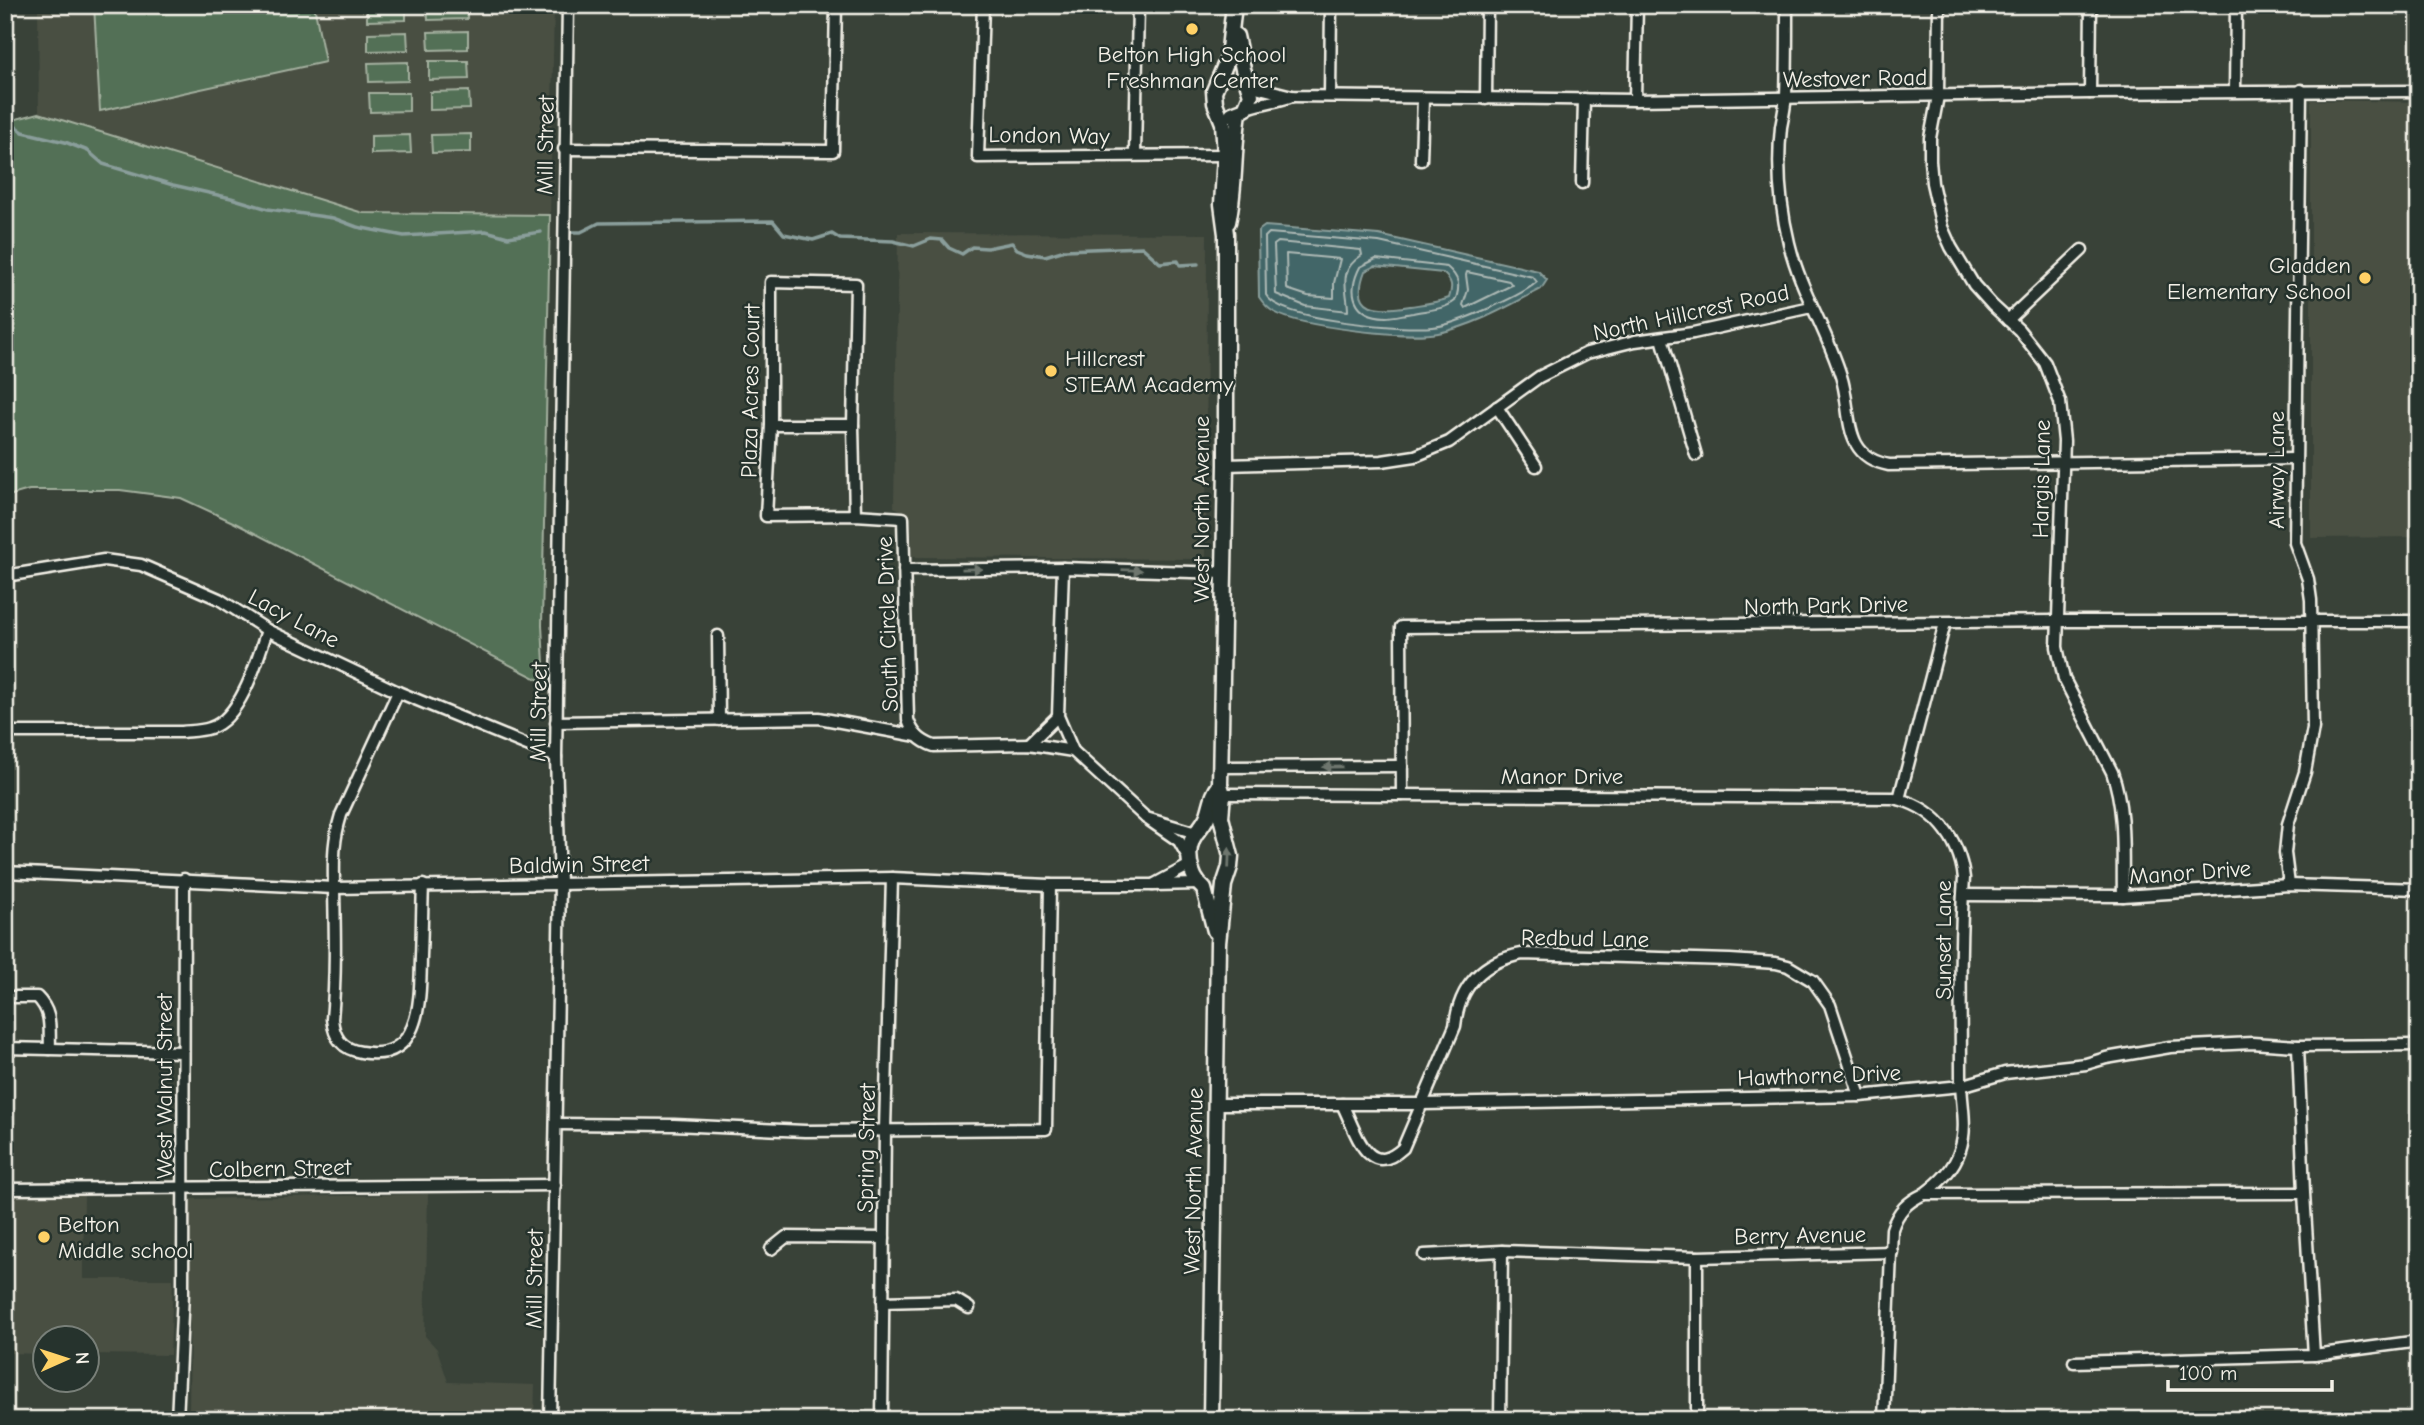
<svg xmlns="http://www.w3.org/2000/svg" width="2424" height="1425" font-family="'Comic Neue',sans-serif">
  <style>
    .built { fill: #494f43 }
    .green { fill: #536f56; stroke: #a4b09f; stroke-width: 2 }
    .water { fill: #436668; stroke: #8a9e9b; stroke-width: 2; fill-rule: evenodd }
    .lines { fill: none; stroke-linecap: round; stroke-linejoin: round }
    .shore { stroke: #adb9b5; stroke-width: 2 }
    .stream { stroke: #8a9e9b; stroke-width: 3.5 }
    .street-casing { stroke: #f4f1e8; stroke-width: 15 }
    .secondary-casing { stroke: #f4f1e8; stroke-width: 19 }
    .street { stroke: #26332d; stroke-width: 10 }
    .secondary { stroke: #26332d; stroke-width: 14 }
    .oneway { fill: #6e766e }
    .poi-dot { fill: #ffd166; stroke: #26332d; stroke-width: 2.5 }
    .labels { text-anchor: middle; stroke-width: 5; stroke-linejoin: round; paint-order: stroke }
    .poi-label { font-size: 23px; fill: #f4f1e8; stroke: #26332d; text-anchor: start }
    .street-label { font-size: 23px; fill: #f4f1e8; stroke: #26332d }
  </style>
  <rect width="100%" height="100%" fill="#394238"/>
  <filter id="ink" filterUnits="userSpaceOnUse"><feTurbulence type="fractalNoise" baseFrequency=".0143" numOctaves="2"/><feDisplacementMap in="SourceGraphic" scale="14" xChannelSelector="R" yChannelSelector="G"/><feConvolveMatrix kernelMatrix="1 2 1 2 8 2 1 2 1" color-interpolation-filters="sRGB"/></filter>
  <g filter="url(#ink)">
    <g class="built">
      <path d="M38 5H554L550 215 363 213 39 113Z"/>
      <path d="M2311 100 2419 102V537L2311 538Z"/>
      <path d="M898 233 1207 234 1206 559 912 557 911 515 894 507Z"/>
      <path d="M428 1194 425 1336 437 1349 448 1382 535 1385 534 1420H189L191 1199Z"/>
      <path d="M5 1195H84L83 1279H173L170 1355 88 1354V1338H46L45 1354 5 1353Z"/>
    </g>
    <g class="green">
      <path d="M94 5H314L325 62 100 111Z"/>
      <path d="M367 5H406V20L367 21Z"/>
      <path d="M427 5H467V19L428 20Z"/>
      <path d="M468 31V49L429 50 428 32Z"/>
      <path d="M407 32 408 50 368 51V33Z"/>
      <path d="M468 61 469 79 429 80V61Z"/>
      <path d="M408 62V81L369 82 368 63Z"/>
      <path d="M469 91 470 109 430 110V92Z"/>
      <path d="M369 93H409V111L370 112Z"/>
      <path d="M39 113 363 213 550 215 542 625 545 683 235 523 181 498 120 490H29L5 497V122Z"/>
      <path d="M471 134V152L432 153 431 135Z"/>
      <path d="M410 135 411 153 371 154V136Z"/>
    </g>
    <path class="water" d="M1265 226 1379 235 1538 271 1547 280 1541 289C1508 306 1474 326 1438 333 1407 339 1301 327 1274 312 1267 308 1263 303 1259 297L1258 231ZM1375 266 1443 273C1452 281 1453 286 1449 298 1436 303 1423 304 1410 306 1380 311 1349 312 1365 271Z"/>
    <g class="lines">
      <g class="shore">
        <path d="M1269 233 1379 242 1533 277 1537 282C1521 296 1455 325 1433 327 1403 330 1281 321 1266 295L1265 237Z"/>
        <path d="M1278 242 1361 250 1362 255C1336 272 1348 289 1348 311L1305 306 1276 294 1274 245Z"/>
        <path d="M1286 254 1340 259 1334 283V298L1308 296 1287 289Z"/>
        <path d="M1376 259 1447 267C1459 277 1461 286 1455 301 1444 310 1427 310 1413 313 1404 314 1394 317 1386 317 1353 316 1347 292 1360 267Z"/>
        <path d="M1467 272 1509 281 1512 285 1465 308 1463 305 1468 290 1466 275Z"/>
      </g>
      <g class="stream">
        <path d="M5 119 23 132 65 142 88 151 103 164 173 185 231 198 268 209 333 218 357 227 404 236 486 231 508 237 541 232"/>
        <path d="M571 232H581L599 223 773 221 784 234 813 240 832 234 840 239 893 241 914 246 931 239 942 240 949 248 962 254 972 247 987 248 1012 243 1017 249 1027 253 1045 256 1065 250 1142 247 1160 263 1178 261 1180 265 1198 264"/>
      </g>
      <defs>
        <g id="street">
          <path d="M983 5 978 157 1225 155"/>
          <path d="M1787 5C1787 35 1787 66 1786 96 1785 106 1783 117 1781 127 1777 165 1780 206 1789 243 1800 290 1827 330 1841 376 1853 412 1840 456 1889 465L2294 459"/>
          <path d="M1939 5 1938 96 1930 138V161L1932 183 1942 227 1951 247 1974 285 1992 305 2019 330 2045 363 2060 402 2064 441 2057 647 2064 679 2112 772C2126 811 2122 855 2123 896"/>
          <path d="M1248 85 1292 96 1635 100 2090 93 2419 91"/>
          <path d="M2235 91 2236 5"/>
          <path d="M2090 93 2091 5"/>
          <path d="M1330 96 1331 5"/>
          <path d="M1486 99 1487 5"/>
          <path d="M1635 100 1637 5"/>
          <path d="M1245 109C1261 102 1277 102 1292 96"/>
          <path d="M564 149 833 151 836 5"/>
          <path d="M1135 155 1138 5"/>
          <path d="M1421 160 1423 98"/>
          <path d="M1582 183 1584 99"/>
          <path d="M2008 320 2082 250"/>
          <path d="M1662 338 1696 455"/>
          <path d="M1497 407 1536 466"/>
          <path d="M771 425H853"/>
          <path d="M1226 465 1382 461 1415 456 1449 442 1539 377 1587 353 1635 341 1693 333 1811 307"/>
          <path d="M855 515 853 425 856 284 771 282V425L766 516 855 515 903 518 908 720C913 734 920 741 934 746L1029 744 1073 751"/>
          <path d="M1063 568 1058 716 1073 751 1146 818"/>
          <path d="M904 570 1063 568 1224 573"/>
          <path d="M5 576 104 560 141 565 219 599 267 630 398 692 556 757"/>
          <path d="M718 636 719 720"/>
          <path d="M398 692 341 815C332 845 334 861 334 891 335 933 336 977 332 1019 334 1037 341 1049 361 1052 423 1063 420 997 421 956 422 932 422 908 423 885"/>
          <path d="M556 722 819 718 917 736"/>
          <path d="M5 732H182C191 731 201 731 210 728 241 719 258 658 267 630"/>
          <path d="M1029 744 1058 716"/>
          <path d="M1221 767 1402 766"/>
          <path d="M1223 794 1893 798C1934 806 1959 837 1964 878 1959 945 1961 1013 1961 1081 1961 1104 1968 1126 1960 1150 1954 1169 1940 1182 1924 1194"/>
          <path d="M1402 795 1401 627 2057 621H2419"/>
          <path d="M1899 799 1945 623"/>
          <path d="M1188 857 1179 841 1146 818 1196 833"/>
          <path d="M1190 865 1153 885 1199 884"/>
          <path d="M5 872 334 888 892 878 1050 885H1153"/>
          <path d="M2289 885 2285 853 2288 824 2305 772 2313 728 2311 600 2308 579 2295 543 2301 90"/>
          <path d="M1963 895 2123 896 2289 885 2419 889"/>
          <path d="M5 997H37C53 1013 49 1028 50 1049L5 1048"/>
          <path d="M2298 1046 2304 1193 2314 1355"/>
          <path d="M50 1049 183 1052"/>
          <path d="M1217 1104H1422L1860 1096 1961 1086 2005 1073 2086 1064 2106 1058 2170 1047 2252 1043 2298 1046 2419 1045"/>
          <path d="M1342 1104C1356 1131 1367 1181 1403 1148L1455 1026C1459 986 1483 961 1522 954L1730 960 1776 963 1788 966 1813 981 1830 1005 1860 1096"/>
          <path d="M556 1124 674 1125 805 1131 1046 1129 1050 885"/>
          <path d="M5 1189 555 1185"/>
          <path d="M771 1249 786 1237 884 1238"/>
          <path d="M1424 1255 1502 1251 1697 1257 1892 1252"/>
          <path d="M883 1302 956 1300 969 1308"/>
          <path d="M2074 1362 2314 1355 2419 1341"/>
          <path d="M177 1420 183 1293 184 879"/>
          <path d="M550 1420 560 883 556 757 568 5"/>
          <path d="M882 1420 885 1129 892 878"/>
          <path d="M1500 1420 1502 1251"/>
          <path d="M1697 1420V1257"/>
          <path d="M1884 1420 1892 1229C1898 1211 1907 1202 1924 1194L2304 1193"/>
        </g>
        <g id="secondary">
          <path d="M1232 114 1245 109 1251 95 1243 69 1236 36"/>
          <path d="M1228 222C1236 186 1233 149 1239 113"/>
          <path d="M1215 931 1204 889C1189 877 1184 849 1196 833 1201 827 1205 822 1208 815 1212 803 1212 795 1220 785"/>
          <path d="M1211 1420 1218 943 1224 885 1230 867 1231 856 1221 817 1223 794 1220 785 1226 465V234L1222 204 1225 155 1223 123 1215 103 1214 91 1228 58 1234 5"/>
        </g>
      </defs>
      <use href="#street" class="street-casing"/>
      <use href="#secondary" class="secondary-casing"/>
      <use href="#street" class="street"/>
      <use href="#secondary" class="secondary"/>
    </g>
    <defs><path id="oneway-solid" d="M-6-.8H1V-3.2L6.5 0L1 3.2V.8H-6Z" transform="scale(1.75)"/></defs>
    <g class="oneway">
      <use href="#oneway-solid" transform="translate(972 569) rotate(-1)"/>
      <use href="#oneway-solid" transform="translate(1132 570) rotate(2)"/>
      <use href="#oneway-solid" transform="translate(1333 767) rotate(179)"/>
      <use href="#oneway-solid" transform="translate(1229 858) rotate(-88)"/>
    </g>
  </g>
  <g class="poi-dot">
    <circle cx="1192" cy="29" r="7"/>
    <circle cx="2365" cy="278" r="7"/>
    <circle cx="1051" cy="371" r="7"/>
    <circle cx="44" cy="1237" r="7"/>
  </g>
  <g class="labels">
    <g class="poi-label">
      <text x="1192" y="62" text-anchor="middle">Belton High School<tspan x="1192" dy="26">Freshman Center</tspan></text>
      <text x="2351" y="273" text-anchor="end">Gladden<tspan x="2351" dy="26">Elementary School</tspan></text>
      <text x="1065" y="366">Hillcrest<tspan x="1065" dy="26">STEAM Academy</tspan></text>
      <text x="58" y="1232">Belton<tspan x="58" dy="26">Middle school</tspan></text>
    </g>
    <g class="street-label">
      <text transform="translate(1855 78) rotate(-1)" y="8">Westover Road</text>
      <text transform="translate(1049 135) rotate(1)" y="8">London Way</text>
      <text transform="translate(545 145) rotate(-89)" y="8">Mill Street</text>
      <text transform="translate(1691 312) rotate(-12)" y="8">North Hillcrest Road</text>
      <text transform="translate(750 391) rotate(-89)" y="8">Plaza Acres Court</text>
      <text transform="translate(2276 470) rotate(-90)" y="8">Airway Lane</text>
      <text transform="translate(2041 479) rotate(-89)" y="8">Hargis Lane</text>
      <text transform="translate(1201 509) rotate(-90)" y="8">West North Avenue</text>
      <text transform="translate(1826 605) rotate(-1)" y="8">North Park Drive</text>
      <text transform="translate(294 618) rotate(28)" y="8">Lacy Lane</text>
      <text transform="translate(887 624) rotate(-92)" y="8">South Circle Drive</text>
      <text transform="translate(538 712) rotate(-89)" y="8">Mill Street</text>
      <text x="1562" y="784">Manor Drive</text>
      <text transform="translate(579 864) rotate(-1)" y="8">Baldwin Street</text>
      <text transform="translate(2190 872) rotate(-4)" y="8">Manor Drive</text>
      <text transform="translate(1585 938) rotate(1)" y="8">Redbud Lane</text>
      <text transform="translate(1943 940) rotate(-90)" y="8">Sunset Lane</text>
      <text transform="translate(1819 1075) rotate(-2)" y="8">Hawthorne Drive</text>
      <text transform="translate(164 1086) rotate(-90)" y="8">West Walnut Street</text>
      <text transform="translate(866 1148) rotate(-89)" y="8">Spring Street</text>
      <text transform="translate(280 1168) rotate(-1)" y="8">Colbern Street</text>
      <text transform="translate(1193 1181) rotate(-89)" y="8">West North Avenue</text>
      <text transform="translate(1800 1235) rotate(-1)" y="8">Berry Avenue</text>
      <text transform="translate(534 1279) rotate(-89)" y="8">Mill Street</text>
    </g>
  </g>
  <rect width="2424" height="1425" fill="none" stroke="#26332d" stroke-width="28"/>
  <rect x="14" y="14" width="2396" height="1397" fill="none" stroke="#f4f1e8" stroke-width="2.5" filter="url(#ink)"/>
  <g transform="translate(66 1359) rotate(87)"><circle r="33" fill="#26332d" stroke="#787f78" stroke-width="2"/>
  <path d="M0-5L12 26L0 18L-12 26Z" fill="#ffd166"/>
  <text y="-10" font-size="19" font-weight="bold" text-anchor="middle" fill="#f4f1e8">N</text>
  </g>
  <path d="M2168 1380v10h164v-10" fill="none" stroke="#f4f1e8" stroke-width="3.5"/>
  <text x="2179" y="1380" font-size="21" fill="#f4f1e8" stroke="#26332d" stroke-width="5" paint-order="stroke">100 m</text>
</svg>
